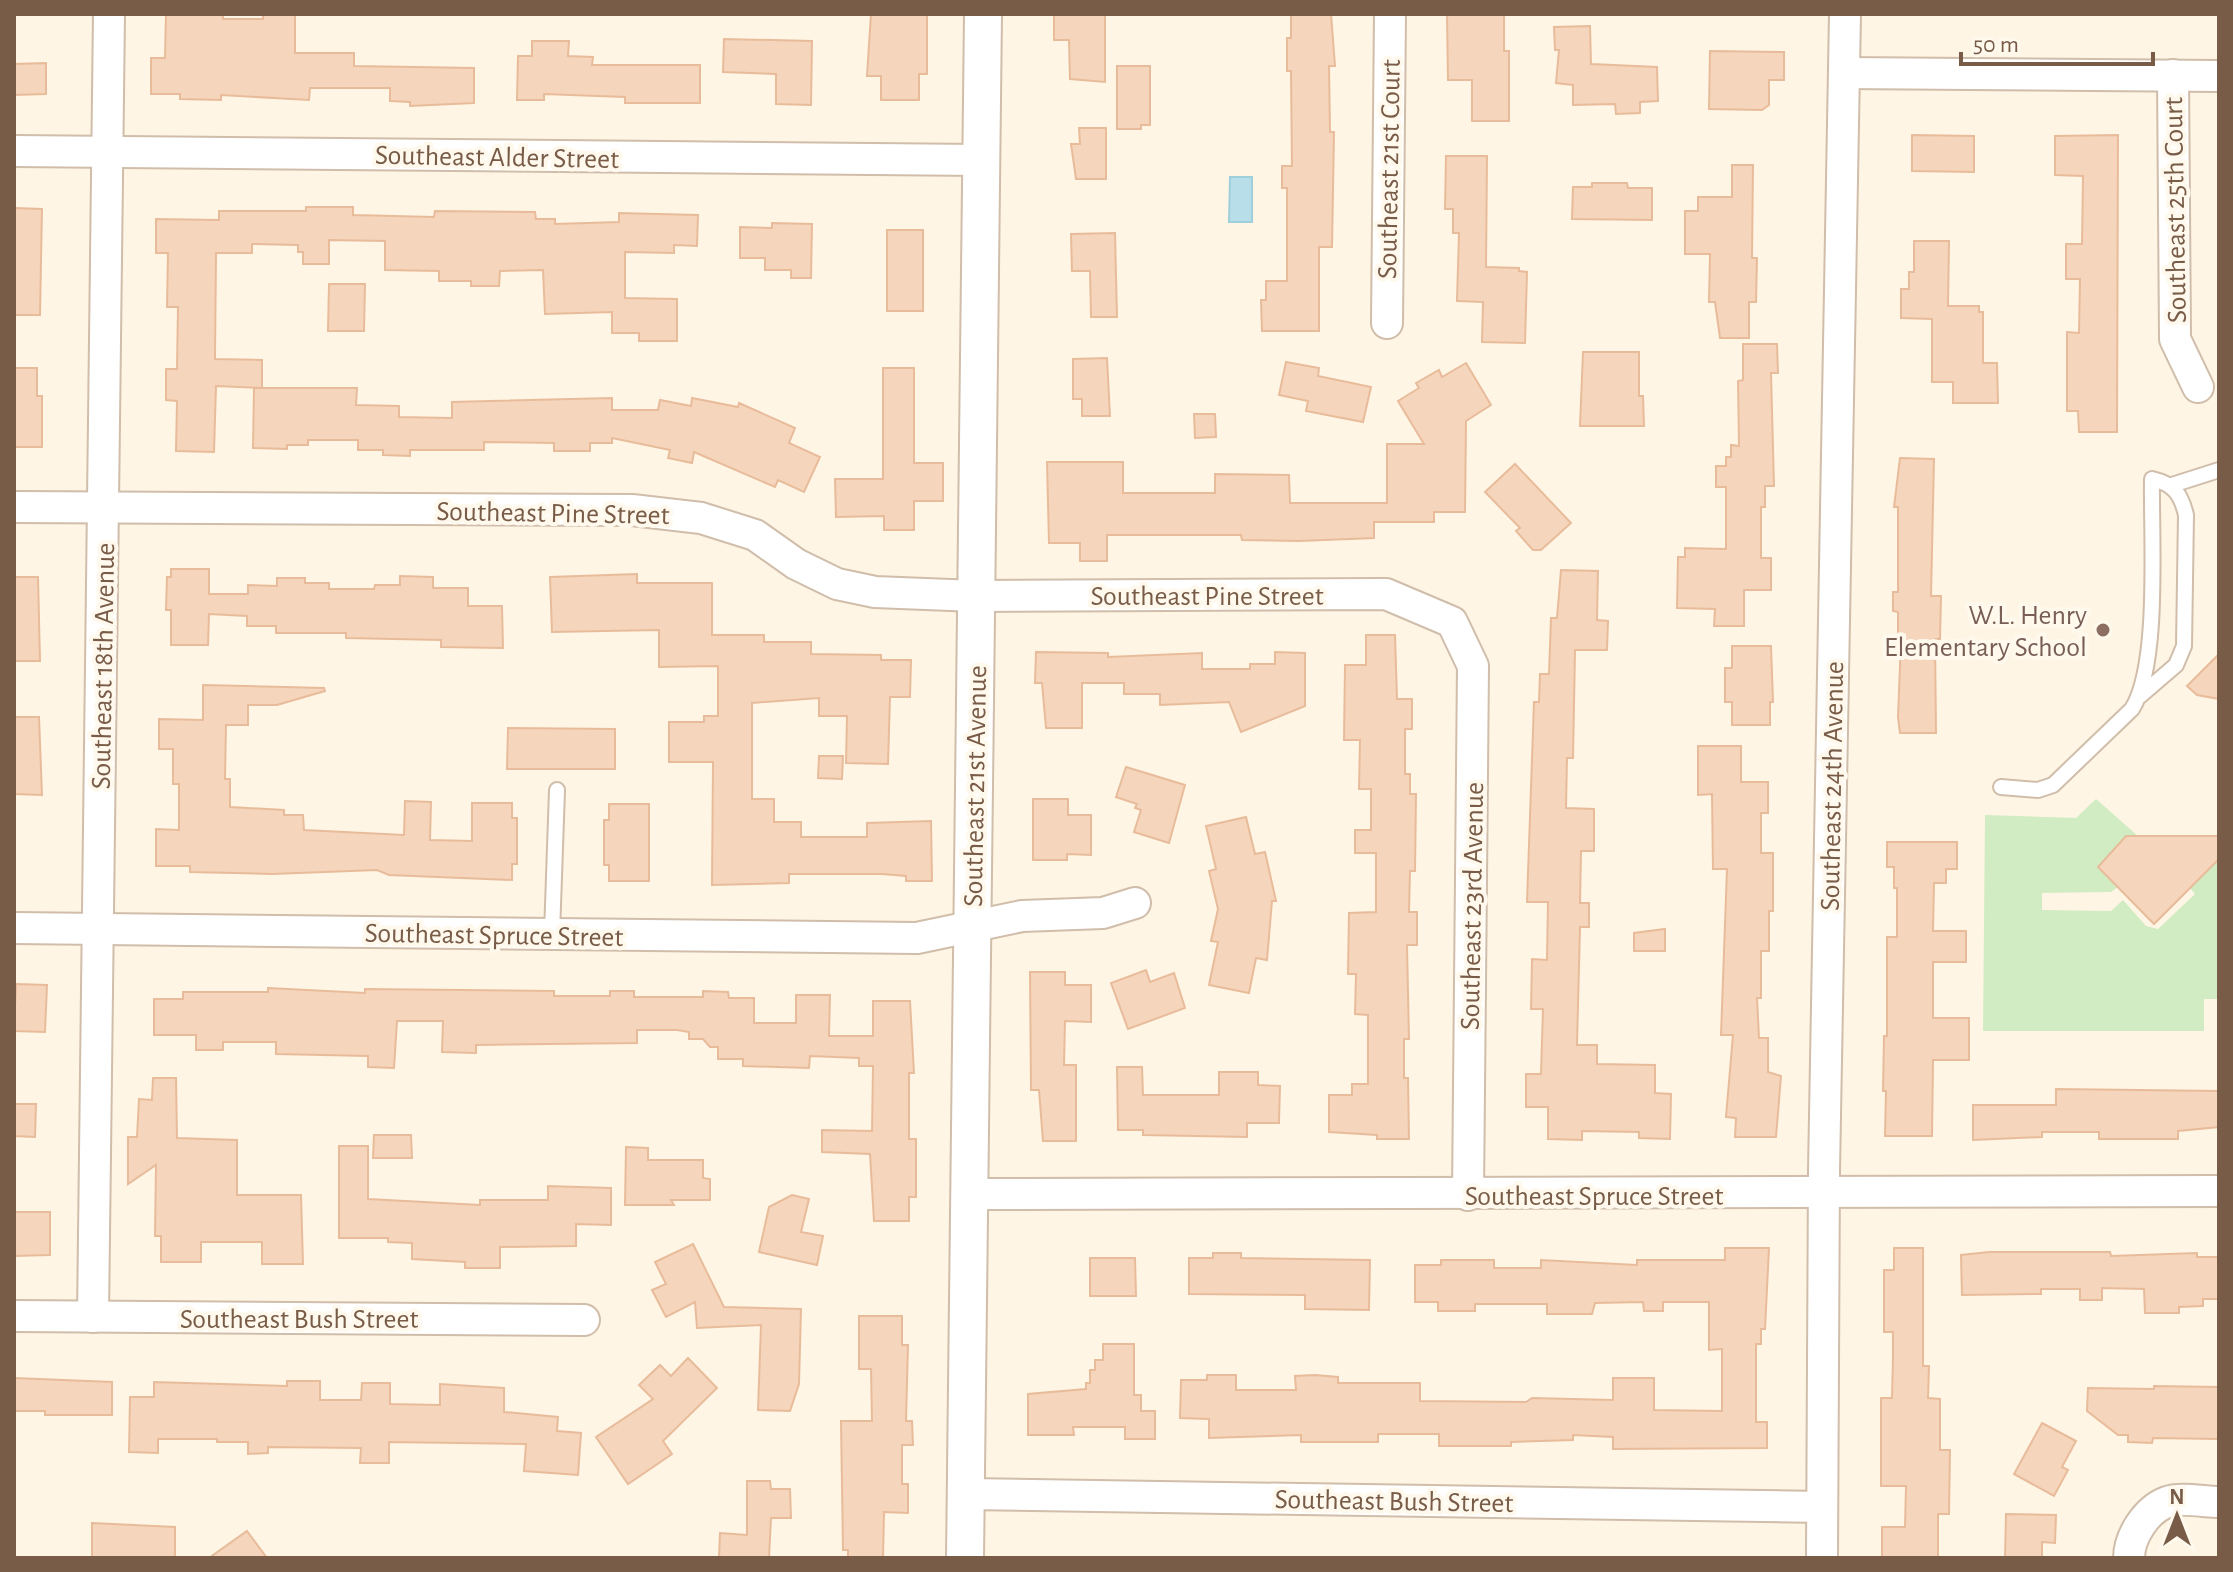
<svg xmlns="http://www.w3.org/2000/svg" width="2233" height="1572" font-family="'Alegreya Sans',sans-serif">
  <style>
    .green { fill: #d1ecc3 }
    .water { fill: #b8dfe9; stroke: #9ecfdb; stroke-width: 2 }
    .building { fill: #f5d5bb; stroke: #e8bc9b; stroke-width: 2 }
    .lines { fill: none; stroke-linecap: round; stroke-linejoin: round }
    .service-casing { stroke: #d0bdaa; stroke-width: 18 }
    .minor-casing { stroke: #d0bdaa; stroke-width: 34 }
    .tertiary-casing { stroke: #d0bdaa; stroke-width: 40 }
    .service { stroke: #fff; stroke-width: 14 }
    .minor { stroke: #fff; stroke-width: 30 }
    .tertiary { stroke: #fff; stroke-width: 36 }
    .education-dot { fill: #8d6e63; stroke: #fff9ed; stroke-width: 3 }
    .labels { text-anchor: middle; stroke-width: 8; stroke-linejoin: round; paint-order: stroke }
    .street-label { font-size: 28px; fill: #795c48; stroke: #fff9ed }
    .education-label { font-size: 28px; fill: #785e54; stroke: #fff9ed; text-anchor: end }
  </style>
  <rect width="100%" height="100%" fill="#fef5e5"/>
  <path class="green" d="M2096 799 2138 836H2126L2098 867 2118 887 2111 892 2042 893V910L2111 911 2123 900 2146 926 2158 929 2195 894 2190 888 2211 867 2213 859 2219 866V999H2204V1031H1983L1985 815 2076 818Z"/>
  <path class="water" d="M1230 177H1252V222H1229Z"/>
  <g class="building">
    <path d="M166 14H223V19H263V14H295V53H354V66L474 68V103L410 106V102L390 101V88H310L309 100 221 95V100L180 99V94H151V58H165Z"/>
    <path d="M871 14H927V74H919V100H881V76H867Z"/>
    <path d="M1054 14H1105V82L1070 79 1069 40H1054Z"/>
    <path d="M1291 14H1331L1335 66H1329L1330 132H1334L1332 247H1319V331H1262L1261 300H1266V281H1287V188H1282V166H1292L1291 71H1287V38H1291Z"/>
    <path d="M1447 14H1504V51H1509V121H1472V80H1448Z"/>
    <path d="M1590 26 1591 64 1657 67 1658 101 1640 102V113L1616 114 1615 104 1573 105V85L1556 83 1559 50H1555L1554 27Z"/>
    <path d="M724 39 812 41 811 105 776 104V74L723 72Z"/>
    <path d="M532 41H569L568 56 593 57 592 65H700V103H625V97L544 94V100H517L518 56H532Z"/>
    <path d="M1710 51 1784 52V80H1769V105L1762 110 1709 109Z"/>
    <path d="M46 63V94L14 95V64Z"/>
    <path d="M1117 66H1150V125H1141V129H1117Z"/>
    <path d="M1079 128H1106V179H1076L1071 144H1080Z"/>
    <path d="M1912 135 1974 136V172L1912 171Z"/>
    <path d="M2118 135 2117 432H2079L2078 411H2067V332L2079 333 2080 279H2066V244H2082L2083 176 2055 175V136Z"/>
    <path d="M1446 156H1487L1486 267 1519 268V271L1527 272 1525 343 1482 342 1483 302 1457 301 1459 233H1453V209H1445Z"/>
    <path d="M1732 165H1753L1752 258H1757L1756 302H1749V338H1720L1715 302H1709L1710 254H1685V211H1698V197H1732Z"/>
    <path d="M1592 183H1627L1628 188H1652V220L1572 219 1573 187H1592Z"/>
    <path d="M306 207H353V215L434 217 435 211 535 212 536 219H555V224L619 222V213L698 215 697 246 674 245V253L625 252V298L677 299V341H639V333H612V312L545 314 543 270 500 271 499 286H471V281H439V271L385 270V241L329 240V264H303V252H298V245L252 244V253H216L215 359 262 360V388L216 386 214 452 176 451 177 401 166 400V369H177L178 307H167L168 253H156V219L219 220V211H306Z"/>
    <path d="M14 208 42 209 40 315H14Z"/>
    <path d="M772 223 812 224 811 278H791V270H765V258H740V227L772 228Z"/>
    <rect x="887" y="230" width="36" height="81"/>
    <path d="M1115 233 1117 317H1091L1090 271H1072L1071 234Z"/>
    <path d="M1914 241H1949L1948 306H1979V312H1983V363H1997L1998 403H1953V382H1932V319L1901 318V289H1909V272H1914Z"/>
    <path d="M329 284H365L364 331H328Z"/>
    <path d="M1743 344H1777L1778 373H1771L1774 486H1765V507H1761V558H1771V590H1744V626H1714L1715 609 1677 608 1678 557H1685V548L1726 549V487H1716V466H1726V457H1731V445L1739 446 1738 381 1743 380Z"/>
    <path d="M1583 352H1639V396H1643L1644 426H1580Z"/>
    <path d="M1107 358 1110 416H1082V399H1073V359Z"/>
    <path d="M1286 362 1319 368 1318 376 1371 387 1363 422 1306 411 1308 401 1279 395Z"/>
    <path d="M1466 363 1491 405 1466 421 1465 512H1434V522H1374V538L1299 541 1242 540 1241 535H1107V561H1080V543H1049L1047 462H1123V493H1215V474L1289 475 1290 503H1387V444H1424L1398 401 1419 388 1416 383 1439 370 1442 377Z"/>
    <path d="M14 368H37V396H42V447H14Z"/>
    <path d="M883 368H914V463H943V501H914V530H884V516L836 517 835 479H883Z"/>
    <path d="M254 388H357L356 405 399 406V417L452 418V402L612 398V410H658L660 400 691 406 692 398 738 407 739 403 795 428 789 443 820 457 804 492 778 480 775 487 694 452 692 463 668 458 670 450 612 438V443H590V451H554V443L484 442V450H410V456L383 455V450H358V440H308V445H287V449L253 448Z"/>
    <path d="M1194 414H1215L1216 437 1195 438Z"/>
    <path d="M1900 458 1934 459 1931 596H1941L1940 639H1935L1936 733H1900L1898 717 1901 640H1898V612L1893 611V592H1898V507H1894Z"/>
    <path d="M1515 464 1571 523 1541 550H1533L1516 531 1520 528 1485 492Z"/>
    <path d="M171 569H209V594H248V585L277 586V578H305V583H329V589H374L375 585H400V576L433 577V588H468V606H502L503 648 441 647V640L346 638V633H276V626H247V616L209 614 208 645H171V610H166L167 577H171Z"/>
    <path d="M1561 570 1598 571 1597 620 1608 621 1607 650H1575L1573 758H1567L1566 808 1594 809V851H1581L1580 903H1589V927H1580L1577 1045H1597V1064L1655 1065V1093L1671 1094 1670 1139 1639 1138V1132L1582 1131V1140L1548 1139V1107H1526V1074H1541L1543 1009H1531L1532 959 1547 960 1548 902H1527L1534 702H1539L1540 674H1549L1551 618H1557Z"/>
    <path d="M637 574V583H712V635H764V642H811V654L881 655V660H911L910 697H890L888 764 846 763 847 716H819V698L752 703V799H774V822H801V837H867V823L931 821 932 881H906V876L882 874H789V883L712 885 713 762H669V722H704V716H718V666L659 667V630L552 632 550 577Z"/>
    <path d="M14 577H38L40 661H14Z"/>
    <path d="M1366 635H1395L1397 699H1412V729H1405V774H1410V794H1416L1415 871H1410L1409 912H1417V945H1407L1409 1039H1404V1078H1408L1409 1139H1377V1135L1329 1132V1095H1352V1084H1368V1015L1355 1014 1356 974H1348L1349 913 1376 912V853H1355V830H1371V789H1359L1360 740H1344L1345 665H1366Z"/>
    <path d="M1732 646H1771L1773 702H1770V725H1732V702H1725V668H1732Z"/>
    <path d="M1036 652 1108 653V657L1202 653V669H1250V664H1275V652L1305 653V706L1241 732 1229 702 1160 705V694H1124V683H1082V728H1046L1042 683H1035Z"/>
    <path d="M2219 654V699L2197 695 2187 686Z"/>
    <path d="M203 685 324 688 325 691 277 705H248V725H226L225 779H230V807L284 810V815H303L304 830 404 835 405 801 431 802 430 840 472 841V803H512V818H517V864H512V880L389 875 377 870 272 874 190 872V866H156V829L179 830V784H173V749H159V719L203 720Z"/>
    <path d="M14 717H39L42 795 14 794Z"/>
    <path d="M508 728 615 729V769H507Z"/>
    <path d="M1698 746H1741V782H1768V813H1761V853H1773V911H1769V951H1761V998H1757L1759 1038H1768V1072L1781 1076 1776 1137H1735L1736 1118 1726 1117 1733 1035H1721L1727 869H1713L1712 794 1698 795Z"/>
    <path d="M819 756H843L842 779 818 778Z"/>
    <path d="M1126 767 1185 785 1169 843 1134 832 1141 810 1135 808 1137 804 1116 797Z"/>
    <path d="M1033 799H1068V815H1091V855L1067 854V860H1033Z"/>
    <path d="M609 804H649V881H609V865H604V820H609Z"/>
    <path d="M1246 817 1255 854 1265 852 1276 901H1272L1267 960 1256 958 1249 993 1209 985 1218 942 1211 941 1218 909 1209 871 1216 869 1206 826Z"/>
    <path d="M2126 836H2219V859L2154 924 2098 867Z"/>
    <path d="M1887 842H1957V869H1946V883H1934L1933 931H1966V962H1933V1018H1969V1060H1933L1932 1136H1885L1886 1091H1883L1884 1036H1887V937H1897V888H1894V867H1887Z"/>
    <path d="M1665 929V951H1634V933Z"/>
    <path d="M1146 970 1150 982 1174 973 1185 1008 1128 1029 1111 983Z"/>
    <path d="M1030 972H1065V985H1091V1022L1065 1021 1064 1065H1076V1141H1043L1039 1090H1031Z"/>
    <path d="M16 984 47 985 45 1032 14 1031Z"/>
    <path d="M268 988 365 993V989L554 991V996H610V991H634V997H703V991L728 992 729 998H754V1023H796V995H830L829 1036H873V1001H910L914 1073H909V1139H916V1197H909V1221H874L870 1154 822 1152V1130L872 1131 873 1066H859V1058L810 1056 809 1068 743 1066V1059H718V1047H710L703 1039H689V1032L677 1030H637V1043L476 1045V1053L442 1052 443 1021H397L394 1068 368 1067V1056L276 1054V1042H223V1050H196V1035H154V999H183V992H268Z"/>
    <path d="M1117 1067H1142L1143 1095H1219V1072H1258V1085L1280 1086 1279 1123H1247V1137L1143 1135V1130H1118Z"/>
    <path d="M153 1078H176L177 1138 237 1140V1195H301L303 1264H262V1242H201V1262H161V1236H155L156 1165 128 1184V1137H137L139 1099 152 1100Z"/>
    <path d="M2056 1089 2219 1091V1127L2178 1131V1139H2099V1132H2042V1137L1973 1140V1105H2056Z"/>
    <path d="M14 1104H36L35 1137 14 1136Z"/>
    <path d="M374 1135H411L412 1158H373Z"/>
    <path d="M339 1146H368V1199L480 1205V1200H548V1186L611 1188V1225L576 1224V1246L500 1247V1268H465V1262L412 1259V1243L388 1242V1238H339Z"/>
    <path d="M626 1147 648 1148V1160H703V1178L710 1179V1200H671L674 1205H625Z"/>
    <path d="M792 1195 809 1199 801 1232 823 1236 817 1265 759 1252 769 1207Z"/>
    <path d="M14 1212H50V1255L14 1256Z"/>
    <path d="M693 1244 724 1307 801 1309 799 1384 790 1411 758 1410 761 1325 697 1328 695 1302 666 1317 652 1290 666 1284 655 1262Z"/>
    <path d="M1725 1248H1769L1765 1329H1761V1344H1756V1422H1767V1448L1613 1449V1437L1573 1435V1440L1511 1442V1446H1439V1434H1378V1442H1301V1435L1209 1438V1419L1180 1418 1181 1380H1207V1375H1236V1390H1296L1295 1376 1315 1375 1338 1377V1383H1420V1401L1526 1402 1532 1398 1613 1400V1378H1654V1410L1722 1411V1349L1709 1350V1302H1663V1311H1644L1643 1302 1595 1303 1592 1314H1547V1304H1475V1311H1438V1302H1415V1265H1441V1260H1494V1268H1541V1260L1637 1265V1260H1725Z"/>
    <path d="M1894 1248H1923V1366H1929L1928 1398 1940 1399V1450H1950L1949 1514H1938V1558H1882V1527H1905L1906 1486H1881V1398H1892L1893 1358V1332H1884V1270H1894Z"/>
    <path d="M1989 1252H2110L2111 1256 2197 1253V1257H2219V1299H2203V1306L2179 1307V1313H2145L2144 1289 2102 1288V1300H2080V1289H2041V1294L1962 1295 1961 1255Z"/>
    <path d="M1213 1253H1241V1258L1370 1260 1369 1310 1305 1309V1295L1189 1294V1258H1213Z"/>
    <path d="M1090 1258H1135L1136 1296H1090Z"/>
    <path d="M859 1316H902V1345H908L906 1421H912L913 1445H902V1484H908V1513L884 1512 883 1558H848V1550H843L841 1421H872L871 1369H859Z"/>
    <path d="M1103 1344H1134V1395H1141V1411H1155V1439H1125V1427H1073L1074 1435H1028V1394L1086 1389V1383H1090V1370H1095V1360H1103Z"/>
    <path d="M688 1358 717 1388 663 1441 672 1454 628 1484 596 1437 653 1399 639 1385 660 1365 671 1376Z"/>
    <path d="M14 1378 112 1382V1415H45V1411H14Z"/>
    <path d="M287 1381H320V1400H361L362 1383H390V1404L440 1405V1384L504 1388V1412L558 1417 557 1431 581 1433 578 1475 524 1471 526 1444 389 1442V1463H360L361 1448 268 1447V1453L248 1454V1442H217V1439H158V1453L129 1452 130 1397H154V1382L287 1386Z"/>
    <path d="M2154 1386 2219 1387V1439L2153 1438 2152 1443 2128 1442V1435H2118L2087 1411 2088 1388 2154 1389Z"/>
    <path d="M2042 1423 2076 1441 2062 1467 2068 1470 2054 1496 2014 1474Z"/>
    <path d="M747 1481H770L771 1489H790L791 1518H771L769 1558H719L720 1533 747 1535Z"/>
    <path d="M2006 1514 2056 1515 2055 1543 2042 1542V1558H2005Z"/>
    <path d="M92 1523 175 1527V1558H92Z"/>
    <path d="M247 1531 267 1558H209Z"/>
  </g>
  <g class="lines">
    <defs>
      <g id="service">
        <path d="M2172 485 2219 470"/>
        <path d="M2001 787 2038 790 2053 785 2132 709C2160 665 2151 536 2152 479 2174 484 2181 494 2186 515L2184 646 2176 665 2140 696"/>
        <path d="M552 934 557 790"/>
      </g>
      <g id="minor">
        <path d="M1844 73 2219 76"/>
        <path d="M2173 75 2175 339 2198 387"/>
        <path d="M14 151 981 160"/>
        <path d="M1387 323 1390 14"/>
        <path d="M14 507 632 510 701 518 755 535 796 564 837 584 875 592 976 596 1386 594 1452 622 1473 666 1468 1195"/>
        <path d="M14 928 917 938 1022 916 1103 913 1135 903"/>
        <path d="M969 1194 2219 1191"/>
        <path d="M14 1316 584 1320"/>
        <path d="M93 1317 109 14"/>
        <path d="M966 1494 1822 1507"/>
        <path d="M1822 1558 1824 1171 1845 14"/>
        <path d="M2129 1558C2129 1537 2146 1510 2167 1502 2180 1497 2205 1502 2219 1502"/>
      </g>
      <path id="tertiary" d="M965 1558 983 14"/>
    </defs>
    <use href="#service" class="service-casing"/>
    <use href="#minor" class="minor-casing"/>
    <use href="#tertiary" class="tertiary-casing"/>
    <use href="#service" class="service"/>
    <use href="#minor" class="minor"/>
    <use href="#tertiary" class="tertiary"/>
  </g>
  <circle class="education-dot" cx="2103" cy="630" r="8"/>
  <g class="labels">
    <g class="street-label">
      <text transform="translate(497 156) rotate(1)" y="10">Southeast Alder Street</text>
      <text transform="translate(1388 169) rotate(-89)" y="10">Southeast 21st Court</text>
      <text transform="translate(2174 210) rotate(-91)" y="10">Southeast 25th Court</text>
      <text transform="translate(553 512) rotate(1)" y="10">Southeast Pine Street</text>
      <text x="1207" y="605">Southeast Pine Street</text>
      <text transform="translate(102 666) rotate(-89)" y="10">Southeast 18th Avenue</text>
      <text transform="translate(974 786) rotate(-89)" y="10">Southeast 21st Avenue</text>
      <text transform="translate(1831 786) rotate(-89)" y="10">Southeast 24th Avenue</text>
      <text transform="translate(1471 906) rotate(-89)" y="10">Southeast 23rd Avenue</text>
      <text transform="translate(494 934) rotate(1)" y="10">Southeast Spruce Street</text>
      <text x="1594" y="1205">Southeast Spruce Street</text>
      <text x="299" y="1328">Southeast Bush Street</text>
      <text transform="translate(1394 1500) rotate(1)" y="10">Southeast Bush Street</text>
    </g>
    <g class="education-label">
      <text x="2087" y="624">W.L. Henry<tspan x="2087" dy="32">Elementary School</tspan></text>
    </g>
  </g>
  <rect width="2233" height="1572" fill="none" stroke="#795c48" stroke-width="32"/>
  <g transform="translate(2177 1516)" stroke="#fff9ed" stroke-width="6" paint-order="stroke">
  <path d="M0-6L14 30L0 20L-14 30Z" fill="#795c48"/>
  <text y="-12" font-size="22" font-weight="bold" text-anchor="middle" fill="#795c48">N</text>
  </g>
  <path d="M1961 52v12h192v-12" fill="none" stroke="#795c48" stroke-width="4"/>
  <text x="1973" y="52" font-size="24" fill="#795c48" stroke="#fff9ed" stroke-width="6" paint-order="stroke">50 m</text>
</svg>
